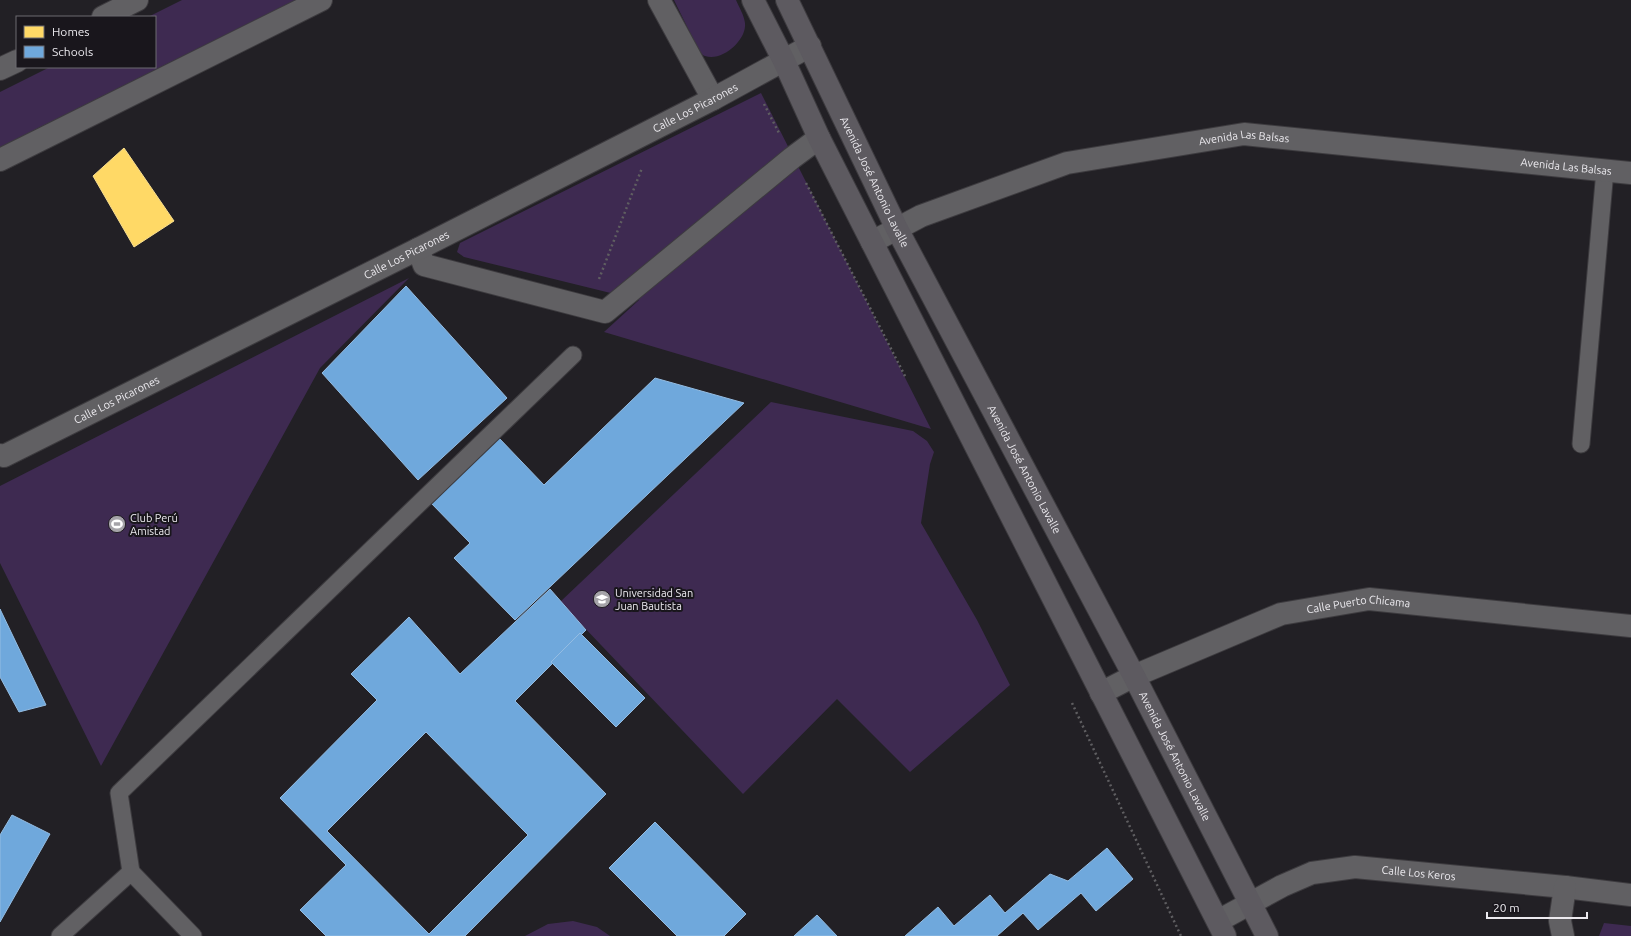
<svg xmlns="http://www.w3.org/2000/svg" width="1631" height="936" font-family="Ubuntu,sans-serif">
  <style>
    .green { fill: #3e2a51 }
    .homes { fill: #ffd966; stroke: #f9de8f }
    .schools { fill: #6fa8dc; stroke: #94bce2; fill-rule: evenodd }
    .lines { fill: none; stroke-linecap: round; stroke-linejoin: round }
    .lane-casing { stroke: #3d3b3f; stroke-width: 19 }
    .street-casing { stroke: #3d3b3f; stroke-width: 24 }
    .secondary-casing { stroke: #3d3b3f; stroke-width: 24 }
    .path { stroke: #5f5e61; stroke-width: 2.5; stroke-dasharray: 2 3; stroke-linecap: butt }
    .lane { stroke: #616063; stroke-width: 17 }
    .street { stroke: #616063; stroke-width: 22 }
    .secondary { stroke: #5d5a60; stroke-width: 22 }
    .labels { text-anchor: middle; stroke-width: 4; stroke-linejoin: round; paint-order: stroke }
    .street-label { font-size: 11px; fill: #eceaef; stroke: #19161c }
    .poi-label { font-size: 11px; fill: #eceaef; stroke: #19161c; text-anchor: start }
  </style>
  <rect width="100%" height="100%" fill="#222025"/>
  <g class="green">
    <path d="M182 0H296L0 150V92L50 67H155V17H148Z"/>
    <path d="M674 0H736C739 7 744 15 745 23 747 40 722 62 705 56 703 56 701 53 699 51Z"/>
    <path d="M761 93 931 429 604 332 639 300 464 257 457 252 460 243Z"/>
    <path d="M409 278 320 368 101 766 0 563V486Z"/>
    <path d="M771 402 913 431 927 441 934 452 930 464 921 523 977 620 1010 685 910 772 837 699 743 794 560 602Z"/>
    <path d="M573 921 597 927 610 936H525L548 924Z"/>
    <path d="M1604 923 1631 926V936H1599Z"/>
  </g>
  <path class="homes" d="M124 148 174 221 134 247 93 176Z"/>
  <g class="schools">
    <path d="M406 286 507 398 418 480 322 373Z"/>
    <path d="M655 378 744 403 515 620 454 558 470 543 430 502 498 437 544 485Z"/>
    <path d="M550 589 586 630 515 701 606 794 465 936H326L300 910 346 865 280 798 377 700 351 674 409 617 460 674ZM426 732 528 835 429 934 327 831Z"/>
    <path d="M0 609 46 705 19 712 0 677Z"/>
    <path d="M580 633 645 698 616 727 551 662Z"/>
    <path d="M12 815 50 834 0 922V835Z"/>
    <path d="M655 822 746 914 724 936H677L609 868Z"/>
    <path d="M1107 848 1133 879 1096 911 1081 893 1038 930 1023 913 997 936H905L938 907 954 926 990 895 1005 913 1050 874 1068 881Z"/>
    <path d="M817 915 837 936H794Z"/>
  </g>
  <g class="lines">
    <defs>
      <g id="lane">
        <path d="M1581 444 1605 170"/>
        <path d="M131 872 119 793 573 355"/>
        <path d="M60 936 131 872 193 936"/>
      </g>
      <g id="street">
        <path d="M659 0 713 99"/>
        <path d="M103 17 137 0"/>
        <path d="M0 69 17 61"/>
        <path d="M0 160 321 0"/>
        <path id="s1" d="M872 242 921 216 1067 163 1244 134 1631 173"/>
        <path d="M418 249 424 265 605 312 792 158 819 138"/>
        <path id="s2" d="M0 455 4 456 418 249 713 99 810 46"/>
        <path id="s3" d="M1101 693 1134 676 1281 614 1369 599 1631 626"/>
        <path id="s4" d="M1218 921 1282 886 1312 873 1355 867 1565 887 1631 895"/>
        <path d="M1563 936 1560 921 1565 887"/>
      </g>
      <g id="secondary">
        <path d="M753 0 784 61 819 138 1225 936"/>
        <path id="s5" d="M787 0 897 229 1134 676 1267 936"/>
      </g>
    </defs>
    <use href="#lane" class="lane-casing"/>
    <use href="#street" class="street-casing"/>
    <use href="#secondary" class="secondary-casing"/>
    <g class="path">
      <path d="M764 104 779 133"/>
      <path d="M806 183 906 378"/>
      <path d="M599 279 642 168"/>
      <path d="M1072 703 1181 936"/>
    </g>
    <use href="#lane" class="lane"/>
    <use href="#street" class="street"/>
    <use href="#secondary" class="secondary"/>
  </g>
  <defs>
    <symbol id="stadium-disc" viewBox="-11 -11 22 22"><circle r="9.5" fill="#a5a3a8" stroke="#19161c"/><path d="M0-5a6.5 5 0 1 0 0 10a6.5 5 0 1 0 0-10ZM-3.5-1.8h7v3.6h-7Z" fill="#fff"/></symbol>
    <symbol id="university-disc" viewBox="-11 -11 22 22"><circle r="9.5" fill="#a5a3a8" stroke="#19161c"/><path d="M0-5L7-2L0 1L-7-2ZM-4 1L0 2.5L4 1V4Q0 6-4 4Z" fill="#fff"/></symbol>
  </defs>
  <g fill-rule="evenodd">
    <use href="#stadium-disc" x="107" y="514" width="20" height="20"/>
    <use href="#university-disc" x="592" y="589" width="20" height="20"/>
  </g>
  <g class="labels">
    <g class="street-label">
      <text dy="4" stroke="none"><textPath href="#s2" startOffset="778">Calle Los Picarones</textPath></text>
      <text dy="4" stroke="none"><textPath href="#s1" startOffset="390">Avenida Las Balsas</textPath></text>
      <text dy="4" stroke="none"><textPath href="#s1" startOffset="714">Avenida Las Balsas</textPath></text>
      <text dy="4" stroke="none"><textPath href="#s5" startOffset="202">Avenida José Antonio Lavalle</textPath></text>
      <text dy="4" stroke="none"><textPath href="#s2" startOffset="454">Calle Los Picarones</textPath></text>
      <text dy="4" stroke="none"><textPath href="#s2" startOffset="130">Calle Los Picarones</textPath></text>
      <text dy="4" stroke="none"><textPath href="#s5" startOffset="526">Avenida José Antonio Lavalle</textPath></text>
      <text dy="4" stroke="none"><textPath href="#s3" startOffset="275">Calle Puerto Chicama</textPath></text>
      <text dy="4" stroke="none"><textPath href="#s5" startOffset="850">Avenida José Antonio Lavalle</textPath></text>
      <text dy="4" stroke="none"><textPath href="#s4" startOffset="213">Calle Los Keros</textPath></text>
    </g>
    <g class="poi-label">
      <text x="130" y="522">Club Perú<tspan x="130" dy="13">Amistad</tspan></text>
      <text x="615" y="597">Universidad San<tspan x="615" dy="13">Juan Bautista</tspan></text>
    </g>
  </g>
  <rect x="16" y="16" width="140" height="52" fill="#19161c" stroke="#6d6b70"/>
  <rect x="24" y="26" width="20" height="12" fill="#ffd966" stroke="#6d6b70"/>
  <text x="52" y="36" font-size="12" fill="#eceaef">Homes</text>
  <rect x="24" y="46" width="20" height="12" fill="#6fa8dc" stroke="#6d6b70"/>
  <text x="52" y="56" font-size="12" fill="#eceaef">Schools</text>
  <path d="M1487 912v6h100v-6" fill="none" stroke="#eceaef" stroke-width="2"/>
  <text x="1493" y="912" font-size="12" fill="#eceaef" stroke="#19161c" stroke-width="3" paint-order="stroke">20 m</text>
</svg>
